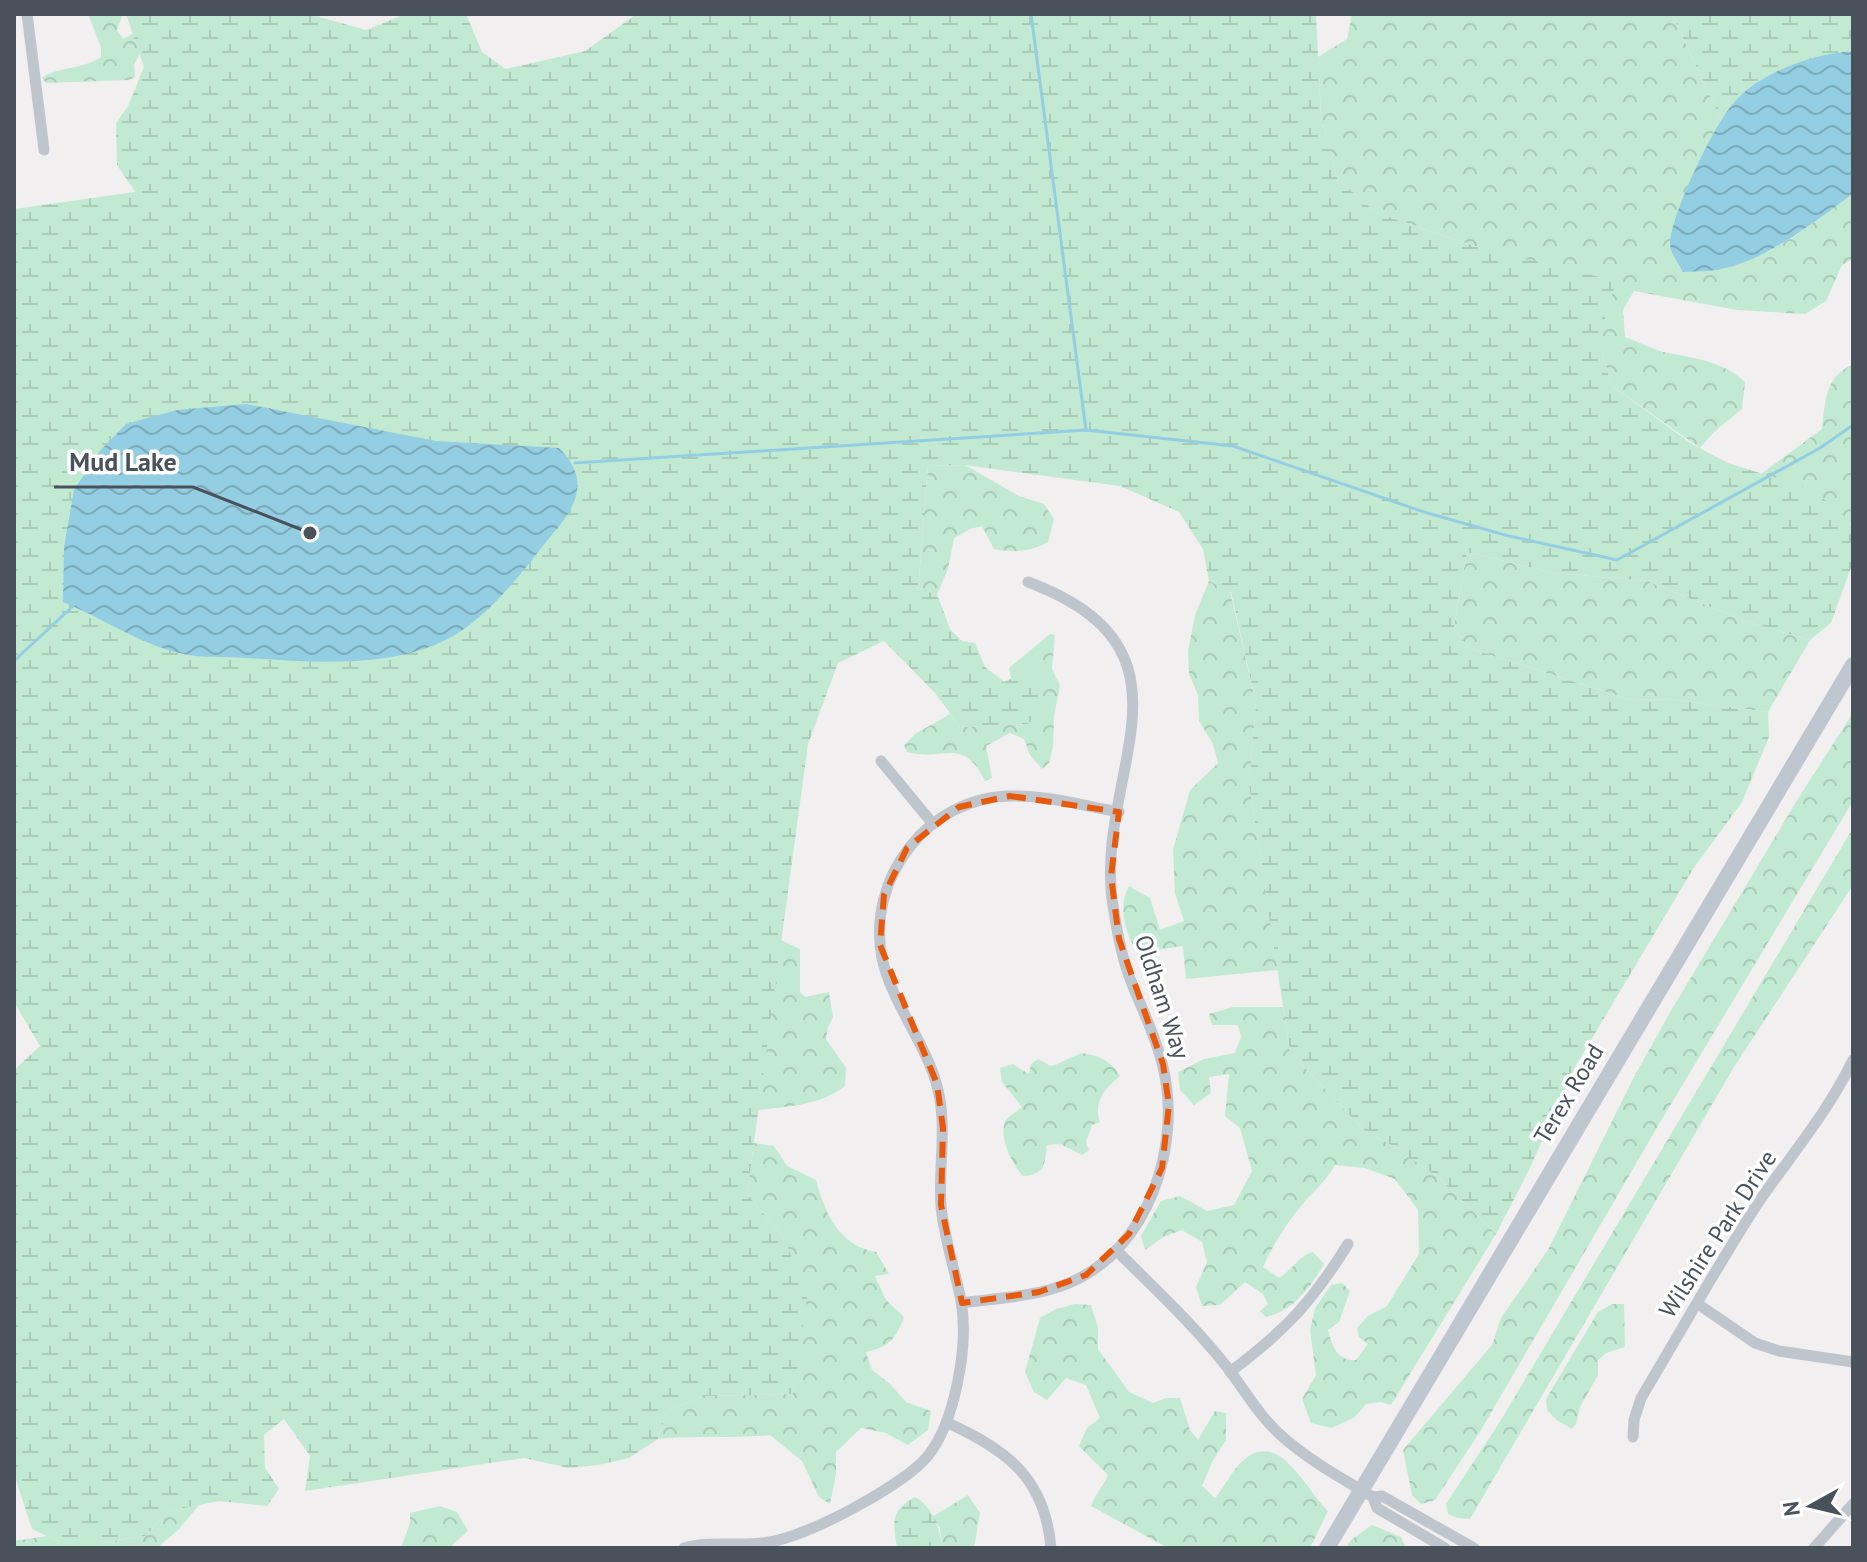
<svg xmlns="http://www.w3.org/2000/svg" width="1867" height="1562" font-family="'PT Sans',sans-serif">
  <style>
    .forest { fill: url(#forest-crowns) }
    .wetland { fill: url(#wetland-marsh) }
    .water { fill: url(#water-waves) }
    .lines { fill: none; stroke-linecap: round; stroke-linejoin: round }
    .stream { stroke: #94cee2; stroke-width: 3 }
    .minor { stroke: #bfc5cc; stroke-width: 11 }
    .secondary { stroke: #bec6d0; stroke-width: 16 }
    .marked { fill: none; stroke: #e8590c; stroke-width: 6; stroke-dasharray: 16 10; stroke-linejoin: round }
    .labels { text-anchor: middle; stroke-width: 7; stroke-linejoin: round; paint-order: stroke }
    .street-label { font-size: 24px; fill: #49515a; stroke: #fff }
    .leader { fill: none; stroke: #49515a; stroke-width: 3 }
    .callout-dot { fill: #49515a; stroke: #fff; stroke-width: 3 }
    .callout-label { font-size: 26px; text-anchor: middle; font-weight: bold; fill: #49515a; stroke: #fff; stroke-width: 7; stroke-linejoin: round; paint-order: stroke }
  </style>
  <defs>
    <pattern id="forest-crowns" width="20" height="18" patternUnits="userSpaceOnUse" patternTransform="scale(2)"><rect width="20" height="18" fill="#c2ead3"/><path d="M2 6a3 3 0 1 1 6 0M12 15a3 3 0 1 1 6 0" fill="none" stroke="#a8cab7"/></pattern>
    <pattern id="wetland-marsh" width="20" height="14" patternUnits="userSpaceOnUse" patternTransform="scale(2)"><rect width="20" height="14" fill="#c2ead3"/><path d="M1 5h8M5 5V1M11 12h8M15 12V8" fill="none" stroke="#a8cab7"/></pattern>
    <pattern id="water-waves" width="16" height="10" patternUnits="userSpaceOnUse" patternTransform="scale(2)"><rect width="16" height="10" fill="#94cee2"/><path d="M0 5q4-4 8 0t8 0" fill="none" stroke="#7baaba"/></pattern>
  </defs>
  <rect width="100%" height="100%" fill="#f1efef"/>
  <g class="forest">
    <path d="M88 14H123L117 30 123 39 134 33 140 53 134 65 135 77 129 80 46 83 42 78C55 67 82 70 101 57V47Z"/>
    <path d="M1352 14H1672L1722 122 1716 132 1768 252 1798 234 1853 194V259L1842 265 1826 301 1805 314 1737 310 1634 291 1623 310 1625 337C1639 342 1654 350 1668 353 1697 359 1723 361 1745 382L1742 409 1714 432 1700 448 1611 385 1599 340 1484 249 1377 213 1337 179 1321 116 1318 57 1347 39Z"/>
    <path d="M1853 365V523L1849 524C1827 495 1795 484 1761 474L1822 429C1825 403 1825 375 1853 365Z"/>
    <path d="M965 465 1019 496 1044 504 1054 519 1048 542C1029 552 1015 553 994 549L982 526 970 529 954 538 948 569 937 594 918 591 928 466Z"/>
    <path d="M1467 552 1554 573 1647 581 1745 621 1810 640 1768 712 1667 699 1631 700 1468 648 1454 627Z"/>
    <path d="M1209 581 1230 591 1256 703 1249 784 1278 970 1186 979 1183 946 1156 950 1155 963 1142 960C1127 939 1116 910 1129 886L1150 898 1160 930 1184 921 1175 893 1173 850 1190 790 1218 763 1213 744 1199 721 1198 695 1189 674 1188 651 1195 615Z"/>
    <path d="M1050 634 1055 635 1052 669 1060 686 1054 716 1053 747 1049 763 1042 769 1030 755 1024 739 1010 733 986 746 992 778 985 781C962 735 945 762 907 752L904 745 915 734 950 714 960 727 1027 724 1016 677 1011 679 1009 668Z"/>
    <path d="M1853 713V801L1662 1119 1481 1430 1435 1500 1421 1504 1412 1495 1403 1450 1492 1345 1501 1318 1548 1250 1634 1077 1672 1009 1799 797Z"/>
    <path d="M1853 828V885L1734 1067 1470 1519 1457 1518 1448 1514 1446 1504 1501 1420Z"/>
    <path d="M781 940 800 949V992L805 997 829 992 833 1017 828 1027 826 1039 846 1068 845 1086C819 1106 790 1106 758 1110Z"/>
    <path d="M1233 1007H1283L1290 1052 1365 1131 1397 1148 1441 1180 1496 1234 1391 1405 1381 1402 1366 1404 1355 1417 1332 1428 1311 1423 1302 1399 1316 1375 1310 1330 1315 1308 1331 1285 1342 1283 1350 1291 1339 1322 1328 1330C1332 1347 1338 1361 1356 1360L1368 1344 1359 1337 1357 1328 1368 1316 1387 1306 1419 1254 1418 1210 1395 1179 1365 1168 1335 1165C1327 1179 1318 1187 1307 1199 1289 1219 1274 1243 1263 1267L1279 1278C1291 1271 1300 1255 1313 1252L1324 1264C1310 1288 1293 1311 1266 1317L1260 1311 1268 1304 1263 1294 1245 1282 1220 1305 1202 1306 1196 1287 1207 1262 1202 1242 1182 1230 1163 1237 1145 1250 1141 1236 1161 1201 1180 1196 1207 1211 1234 1205 1252 1171 1240 1128 1225 1116 1229 1074 1209 1077 1211 1093 1194 1105 1180 1090 1178 1072 1204 1059 1235 1053 1241 1037 1238 1025H1212L1209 1014Z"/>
    <path d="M1082 1053C1099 1055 1111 1061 1120 1076 1105 1088 1093 1102 1100 1122L1092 1125 1086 1142 1089 1150 1082 1155 1060 1144 1047 1145C1044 1164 1047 1174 1023 1176 1013 1165 997 1136 1006 1120 1009 1116 1018 1111 1022 1107L1002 1082 1000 1068 1013 1064 1029 1074 1031 1064 1038 1059 1051 1066C1060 1064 1070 1057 1082 1053Z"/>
    <path d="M754 1143 774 1146 787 1166 816 1180C825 1213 839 1246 876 1252L889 1274 875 1276 886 1300 904 1317C896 1339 889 1347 866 1352L872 1370 890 1384 906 1402 931 1411 928 1430 908 1445 886 1433 861 1428 836 1452V1474L830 1504 819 1497 802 1461 770 1435C733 1439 696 1435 658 1439L667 1411 704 1396 793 1394 797 1363 785 1240 747 1194Z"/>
    <path d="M1075 1304 1091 1305 1098 1328V1349L1129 1392 1153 1403 1166 1398H1180L1190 1430 1198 1440 1215 1411 1226 1413V1440L1212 1462 1202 1486 1215 1498C1223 1489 1229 1476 1237 1467 1277 1421 1304 1489 1328 1511L1310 1548H1168L1091 1506C1095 1494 1103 1487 1108 1475L1079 1446 1087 1428 1100 1418 1086 1385 1066 1378 1047 1400 1034 1392 1025 1372 1040 1318 1056 1309Z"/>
    <path d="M1612 1304H1624L1625 1347 1606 1353 1598 1360V1375L1580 1407 1576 1424 1572 1429 1558 1421 1547 1410 1546 1399 1598 1312Z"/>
    <path d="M968 1495 980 1513 974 1548H942L940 1528 932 1517Z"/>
    <path d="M199 1505 179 1529 157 1548H14V1541L47 1536 60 1542H104L145 1536 169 1511Z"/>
    <path d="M440 1506 457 1512 468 1531 449 1548H401L410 1523V1513Z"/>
    <path d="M1372 1525 1401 1537 1406 1548H1346L1351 1540Z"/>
  </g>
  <g class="wetland">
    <path d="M126 14H309L366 30 405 14H466L482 52 506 69 585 51 637 14H1316L1321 116 1337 179 1377 213 1484 249 1616 281 1599 340 1611 385 1692 444 1728 463 1802 486 1838 508 1853 528V562L1831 623 1810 640 1745 621 1647 581 1554 573 1467 552 1454 627 1468 648 1631 700 1667 699 1768 712 1769 737 1742 802 1693 869 1576 1065 1529 1170 1496 1234 1441 1180 1397 1148 1365 1131 1290 1052 1249 784 1256 703 1231 592 1209 581 1203 549 1179 512 1120 486 965 465 928 466 918 590 937 594 950 629 962 641 975 643 985 667 1004 682 1033 669C1048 683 1043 697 1039 715L1027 724 960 727 936 694 884 641 838 663 808 744 747 1194 785 1240 807 1298 793 1394 704 1396 667 1411 658 1439 629 1458 598 1465 569 1468 524 1458 305 1491 310 1456 284 1419 264 1435 265 1468 279 1489 267 1506 219 1501 169 1511 145 1536 104 1542H60L32 1529 14 1474V1070L40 1046 14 1002V209L135 192 117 165 116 123 128 106 144 67Z"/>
    <path d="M1672 14H1853V51C1815 54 1762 72 1736 100 1730 105 1727 115 1722 122Z"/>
    <path d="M915 1497C933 1507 940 1528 942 1548H897C893 1522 890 1511 915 1497Z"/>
  </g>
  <g class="water">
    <path d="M1853 51V194C1812 223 1771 258 1721 269 1709 272 1695 271 1683 272 1679 264 1670 253 1670 244 1671 214 1715 122 1736 100 1761 72 1816 53 1853 51Z"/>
    <path d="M246 404 436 441 559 448C588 477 580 502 555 531 527 565 501 603 464 629 405 671 315 662 246 658 225 656 200 659 179 653 138 643 102 618 63 602L64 547 74 490 99 452 126 424 177 410Z"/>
  </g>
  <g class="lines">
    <g class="stream">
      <path d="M1031 14 1086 430"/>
      <path d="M575 463 1086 430 1233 446 1424 512 1505 535 1617 560 1820 448 1853 425"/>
      <path d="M14 661 73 606"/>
    </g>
    <g class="minor">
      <path d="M27 14 44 150"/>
      <path d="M881 761 933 824"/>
      <path d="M1116 1250C1154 1288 1194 1325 1227 1367 1246 1392 1261 1419 1285 1439 1312 1462 1343 1479 1373 1497L1377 1508 1445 1548"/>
      <path d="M962 1303C997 1298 1036 1297 1069 1283 1149 1250 1182 1145 1163 1067 1156 1035 1140 1006 1129 976 1120 951 1116 925 1112 899 1096 771 1210 650 1028 582"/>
      <path d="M1698 1304 1755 1343 1779 1351 1853 1362"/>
      <path d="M1230 1372C1285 1331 1312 1302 1348 1244"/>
      <path d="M948 1423C1007 1450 1045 1478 1051 1548"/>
      <path d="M1633 1437 1634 1420 1641 1398C1680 1333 1717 1266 1758 1203 1791 1155 1828 1112 1853 1060"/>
      <path d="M1373 1497 1382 1496 1474 1548"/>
      <path d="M684 1548C711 1540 741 1547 769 1542 807 1537 902 1486 927 1457 955 1423 969 1345 961 1301 955 1269 944 1239 941 1206 938 1166 948 1126 937 1086 925 1041 892 1004 882 958 866 878 928 797 1011 796 1047 795 1084 806 1119 812"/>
      <path d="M1814 1548 1853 1504"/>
    </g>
    <path class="secondary" d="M1327 1548 1853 665"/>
  </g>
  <path class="marked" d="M1010 796 1119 812 1111 876 1119 939 1163 1064 1169 1105 1162 1168 1129 1234 1086 1275 1039 1292 962 1303 941 1205 943 1128 937 1084 880 945 884 895 907 848 959 807Z"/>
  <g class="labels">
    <g class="street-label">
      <text transform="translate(1162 997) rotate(72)" y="8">Oldham Way</text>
      <text transform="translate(1569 1094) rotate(-59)" y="8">Terex Road</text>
      <text transform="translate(1718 1234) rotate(-57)" y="8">Wilshire Park Drive</text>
    </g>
  </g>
  <path class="leader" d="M310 533L193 487H54"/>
  <circle class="callout-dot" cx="310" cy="533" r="8"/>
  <g class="callout-label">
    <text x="123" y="471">Mud Lake</text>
  </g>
  <rect width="1867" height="1562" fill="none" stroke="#49515a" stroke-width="32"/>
  <g transform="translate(1811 1506) rotate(262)" stroke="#ffffff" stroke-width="6" paint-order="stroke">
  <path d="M0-6L14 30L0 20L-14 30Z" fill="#49515a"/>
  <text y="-12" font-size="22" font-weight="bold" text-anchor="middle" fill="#49515a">N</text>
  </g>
</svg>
